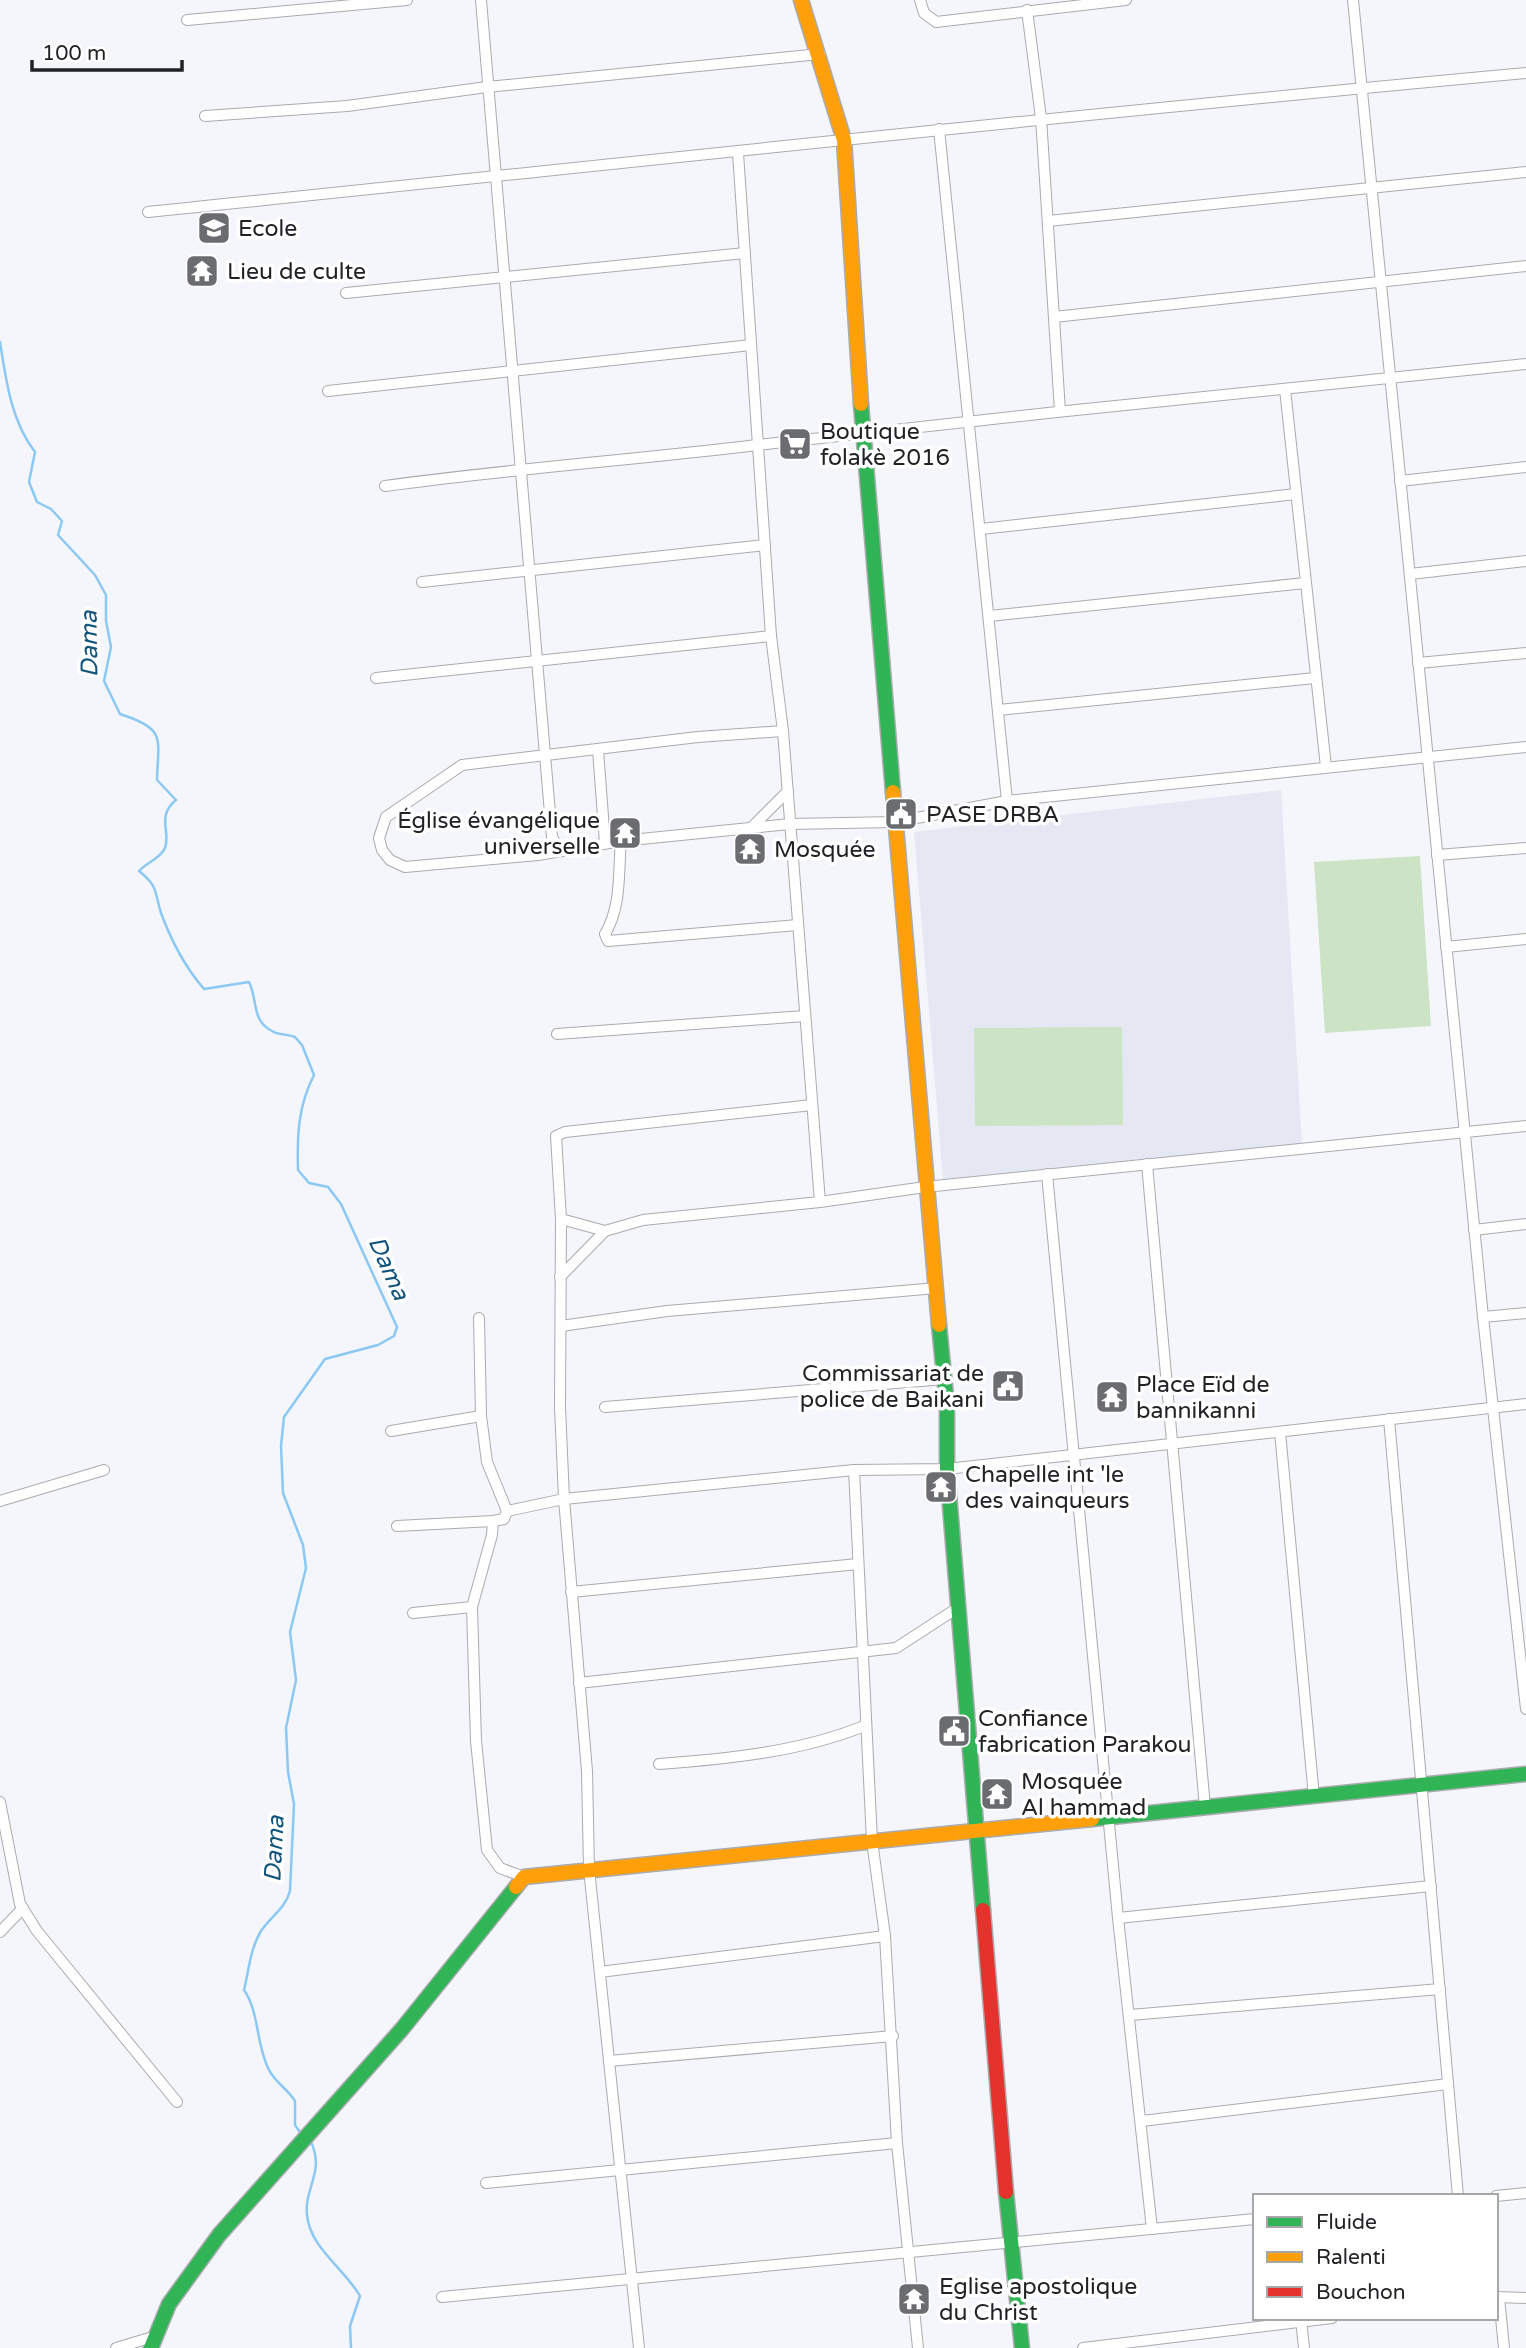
<svg xmlns="http://www.w3.org/2000/svg" width="1526" height="2348" font-family="'Varela Round',sans-serif">
  <style>
    .built { fill: #e5e8f3 }
    .green { fill: #cde3c5 }
    .lines { fill: none; stroke-linecap: round; stroke-linejoin: round }
    .stream { stroke: #8bc9f4; stroke-width: 2.5 }
    .street-casing { stroke: #aaabaf; stroke-width: 12 }
    .fast-casing { stroke: #aaabaf; stroke-width: 17 }
    .slow-casing { stroke: #aaabaf; stroke-width: 17 }
    .jam-casing { stroke: #aaabaf; stroke-width: 17 }
    .street { stroke: #fefeff; stroke-width: 10 }
    .fast { stroke: #30b455; stroke-width: 14 }
    .slow { stroke: #ff9f0a; stroke-width: 14 }
    .jam { stroke: #e5322d; stroke-width: 14 }
    .labels { text-anchor: middle; stroke-width: 7; stroke-linejoin: round; paint-order: stroke }
    .poi-label { font-size: 23px; fill: #212225; stroke: #fff; text-anchor: start }
    .water-label { font-size: 24px; font-style: italic; fill: #11547c; stroke: #fff }
  </style>
  <rect width="100%" height="100%" fill="#f5f6fc"/>
  <path class="built" d="M1281 790 1302 1144 943 1180 914 832Z"/>
  <g class="green">
    <path d="M1420 856 1431 1026 1325 1033 1314 862Z"/>
    <path d="M1122 1027 1123 1125 975 1126 974 1028Z"/>
  </g>
  <g class="lines">
    <g class="stream">
      <path d="M0 342C6 380 11 421 35 452L29 482 37 502 51 509 62 521 58 535 95 575 106 595V621L111 647 104 681 120 714C167 729 158 738 157 780L176 800C156 816 171 832 165 848 160 859 147 862 139 871 159 887 154 891 161 913 171 940 185 967 204 989L249 982C258 1000 251 1020 272 1031 278 1035 287 1034 295 1037L302 1045 314 1075C298 1106 297 1136 298 1170L309 1183 328 1187 341 1204 397 1327 394 1336 378 1345 325 1359 284 1417 281 1446 283 1493 303 1545 306 1568 290 1632 296 1680 286 1728 288 1772 294 1804 290 1891C285 1909 271 1916 261 1931 250 1949 249 1970 244 1990 259 2011 256 2043 268 2068 274 2082 287 2088 295 2101V2125L302 2135"/>
      <path d="M310 2140C326 2171 304 2187 307 2215 310 2248 344 2268 360 2296L350 2326 351 2348"/>
    </g>
    <defs>
      <g id="street">
        <path d="M481 0 552 837 560 851"/>
        <path d="M920 0 924 13 936 22 1126 0"/>
        <path d="M1353 0 1483 1317 1526 1709"/>
        <path d="M1027 10 1041 118 1060 411"/>
        <path d="M187 20 407 0"/>
        <path d="M205 116 347 106 487 87 820 54"/>
        <path d="M939 129 1007 801"/>
        <path d="M738 153 771 636 783 731 820 1202"/>
        <path d="M148 212C608 165 1066 115 1526 73"/>
        <path d="M1048 221 1526 172"/>
        <path d="M346 293 745 253"/>
        <path d="M1054 317 1526 266"/>
        <path d="M1285 389 1326 767"/>
        <path d="M328 391 751 345"/>
        <path d="M1400 481 1526 467"/>
        <path d="M385 486C509 469 633 460 757 445 1013 416 1270 389 1526 364"/>
        <path d="M981 529 1296 494"/>
        <path d="M1410 574 1526 561"/>
        <path d="M422 582 765 545"/>
        <path d="M989 616 1305 583"/>
        <path d="M1418 663 1526 653"/>
        <path d="M376 678 771 636"/>
        <path d="M998 710 1315 678"/>
        <path d="M783 731 698 737 462 765 386 817 379 838 382 850 390 860 405 867 538 855 621 841 790 824 895 822 1007 801 1526 747"/>
        <path d="M598 750 605 843"/>
        <path d="M751 828 788 791"/>
        <path d="M621 841C618 873 622 905 605 934L608 941 798 925"/>
        <path d="M1437 855 1526 848"/>
        <path d="M1446 947 1526 939"/>
        <path d="M557 1034 805 1016"/>
        <path d="M1147 1164 1205 1807"/>
        <path d="M1047 1174 1118 1918 1152 2229"/>
        <path d="M561 1219 605 1231 643 1220 820 1202 925 1187 1526 1126"/>
        <path d="M1474 1230 1526 1224"/>
        <path d="M560 1277 605 1231"/>
        <path d="M1483 1317 1526 1313"/>
        <path d="M479 1318 481 1416 487 1462 507 1511"/>
        <path d="M561 1326 667 1311 937 1288"/>
        <path d="M605 1407 945 1379"/>
        <path d="M1389 1419 1458 2196"/>
        <path d="M391 1431 481 1416"/>
        <path d="M1280 1432 1314 1797"/>
        <path d="M854 1470 872 1841 885 1936 897 2143 918 2348"/>
        <path d="M0 1501 104 1470"/>
        <path d="M493 1521 492 1535 472 1607 476 1741 487 1850 500 1868 524 1877"/>
        <path d="M397 1526 493 1521 504 1519 507 1511 564 1499 854 1470 947 1469 1526 1404"/>
        <path d="M571 1592 858 1564"/>
        <path d="M413 1613 472 1607"/>
        <path d="M579 1683 896 1648 959 1607"/>
        <path d="M659 1764C727 1759 800 1752 864 1726"/>
        <path d="M0 1802 20 1904 37 1931 177 2102"/>
        <path d="M1118 1918 1431 1886"/>
        <path d="M0 1932 23 1908"/>
        <path d="M600 1972 885 1936"/>
        <path d="M1130 2015 1440 1989"/>
        <path d="M609 2061 893 2036"/>
        <path d="M1142 2121 1448 2084"/>
        <path d="M486 2183 897 2143"/>
        <path d="M1496 2196 1526 2193"/>
        <path d="M442 2297 1255 2219"/>
        <path d="M1496 2297 1526 2298"/>
        <path d="M1499 2297 1504 2348"/>
        <path d="M1301 2319 1304 2348"/>
        <path d="M116 2348 156 2336"/>
        <path d="M639 2348 589 1869 587 1771 564 1499 560 1407 561 1219 556 1136 565 1132 812 1105"/>
        <path d="M1083 2348 1332 2318"/>
      </g>
      <g id="fast">
        <path d="M861 404 893 792"/>
        <path d="M939 1325 947 1406V1469L983 1910"/>
        <path d="M1092 1819 1526 1774"/>
        <path d="M1006 2192 1022 2348"/>
        <path d="M151 2348 169 2304 219 2235 402 2029 516 1887"/>
      </g>
      <g id="slow">
        <path d="M801 0 844 140 861 404"/>
        <path d="M893 792 939 1325"/>
        <path d="M516 1887 524 1877 1092 1819"/>
      </g>
      <path id="jam" d="M983 1910 1006 2192"/>
    </defs>
    <use href="#street" class="street-casing"/>
    <use href="#fast" class="fast-casing"/>
    <use href="#slow" class="slow-casing"/>
    <use href="#jam" class="jam-casing"/>
    <use href="#street" class="street"/>
    <use href="#fast" class="fast"/>
    <use href="#slow" class="slow"/>
    <use href="#jam" class="jam"/>
  </g>
  <defs>
    <symbol id="school-square" viewBox="-11 -11 22 22"><rect x="-9" y="-9" width="18" height="18" rx="4" fill="#6b6c70" stroke="#fff"/><path d="M0-5L7-2L0 1L-7-2ZM-4 1L0 2.5L4 1V4Q0 6-4 4Z" fill="#fff"/></symbol>
    <symbol id="temple-square" viewBox="-11 -11 22 22"><rect x="-9" y="-9" width="18" height="18" rx="4" fill="#6b6c70" stroke="#fff"/><path d="M0-6L5-2H3V0L6.5 2.5H4V6H1.5V3h-3V6H-4V2.5H-6.5L-3 0V-2H-5Z" fill="#fff"/></symbol>
    <symbol id="supermarket-square" viewBox="-11 -11 22 22"><rect x="-9" y="-9" width="18" height="18" rx="4" fill="#6b6c70" stroke="#fff"/><path d="M-6-5.5h2.5l.6 2H6L4.5 2H-2.5L-4.4-4H-6ZM-1.5 3.2a1.3 1.3 0 1 0 .1 0ZM3 3.2a1.3 1.3 0 1 0 .1 0Z" fill="#fff"/></symbol>
    <symbol id="civic-square" viewBox="-11 -11 22 22"><rect x="-9" y="-9" width="18" height="18" rx="4" fill="#6b6c70" stroke="#fff"/><path d="M-.6-6.5H3V-4.5H.6V-3L4-1V1h2V6H-6V1h2V-1L-.6-3ZM-1.2 2.5V6h2.4V2.5Z" fill="#fff"/></symbol>
  </defs>
  <g fill-rule="evenodd">
    <use href="#school-square" x="195" y="209" width="38" height="38"/>
    <use href="#temple-square" x="183" y="252" width="38" height="38"/>
    <use href="#supermarket-square" x="776" y="425" width="38" height="38"/>
    <use href="#civic-square" x="882" y="795" width="38" height="38"/>
    <use href="#temple-square" x="606" y="814" width="38" height="38"/>
    <use href="#temple-square" x="731" y="830" width="38" height="38"/>
    <use href="#civic-square" x="989" y="1367" width="38" height="38"/>
    <use href="#temple-square" x="1093" y="1378" width="38" height="38"/>
    <use href="#temple-square" x="922" y="1468" width="38" height="38"/>
    <use href="#civic-square" x="935" y="1712" width="38" height="38"/>
    <use href="#temple-square" x="978" y="1775" width="38" height="38"/>
    <use href="#temple-square" x="895" y="2280" width="38" height="38"/>
  </g>
  <g class="labels">
    <g class="poi-label">
      <text x="238" y="236">Ecole</text>
      <text x="227" y="279">Lieu de culte</text>
      <text x="820" y="439">Boutique<tspan x="820" dy="26">folakè 2016</tspan></text>
      <text x="926" y="822">PASE DRBA</text>
      <text x="600" y="828" text-anchor="end">Église évangélique<tspan x="600" dy="26">universelle</tspan></text>
      <text x="774" y="857">Mosquée</text>
      <text x="984" y="1381" text-anchor="end">Commissariat de<tspan x="984" dy="26">police de Baikani</tspan></text>
      <text x="1136" y="1392">Place Eïd de<tspan x="1136" dy="26">bannikanni</tspan></text>
      <text x="965" y="1482">Chapelle int 'le<tspan x="965" dy="26">des vainqueurs</tspan></text>
      <text x="978" y="1726">Confiance<tspan x="978" dy="26">fabrication Parakou</tspan></text>
      <text x="1021" y="1789">Mosquée<tspan x="1021" dy="26">Al hammad</tspan></text>
      <text x="939" y="2294">Eglise apostolique<tspan x="939" dy="26">du Christ</tspan></text>
    </g>
    <g class="water-label">
      <text transform="translate(89 644) rotate(-91)" y="8">Dama</text>
      <text transform="translate(389 1268) rotate(66)" y="8">Dama</text>
      <text transform="translate(274 1849) rotate(-87)" y="8">Dama</text>
    </g>
  </g>
  <rect x="1253" y="2194" width="245" height="126" fill="#ffffff" stroke="#a6a7a8" stroke-width="2"/>
  <rect x="1267" y="2217" width="35" height="10" fill="#30b455" stroke="#a6a7a8" stroke-width="2"/>
  <text x="1316" y="2229" font-size="21" fill="#212225">Fluide</text>
  <rect x="1267" y="2252" width="35" height="10" fill="#ff9f0a" stroke="#a6a7a8" stroke-width="2"/>
  <text x="1316" y="2264" font-size="21" fill="#212225">Ralenti</text>
  <rect x="1267" y="2287" width="35" height="10" fill="#e5322d" stroke="#a6a7a8" stroke-width="2"/>
  <text x="1316" y="2299" font-size="21" fill="#212225">Bouchon</text>
  <path d="M32 60v10h150v-10" fill="none" stroke="#212225" stroke-width="3.5"/>
  <text x="42" y="60" font-size="21" fill="#212225" stroke="#ffffff" stroke-width="5" paint-order="stroke">100 m</text>
</svg>
